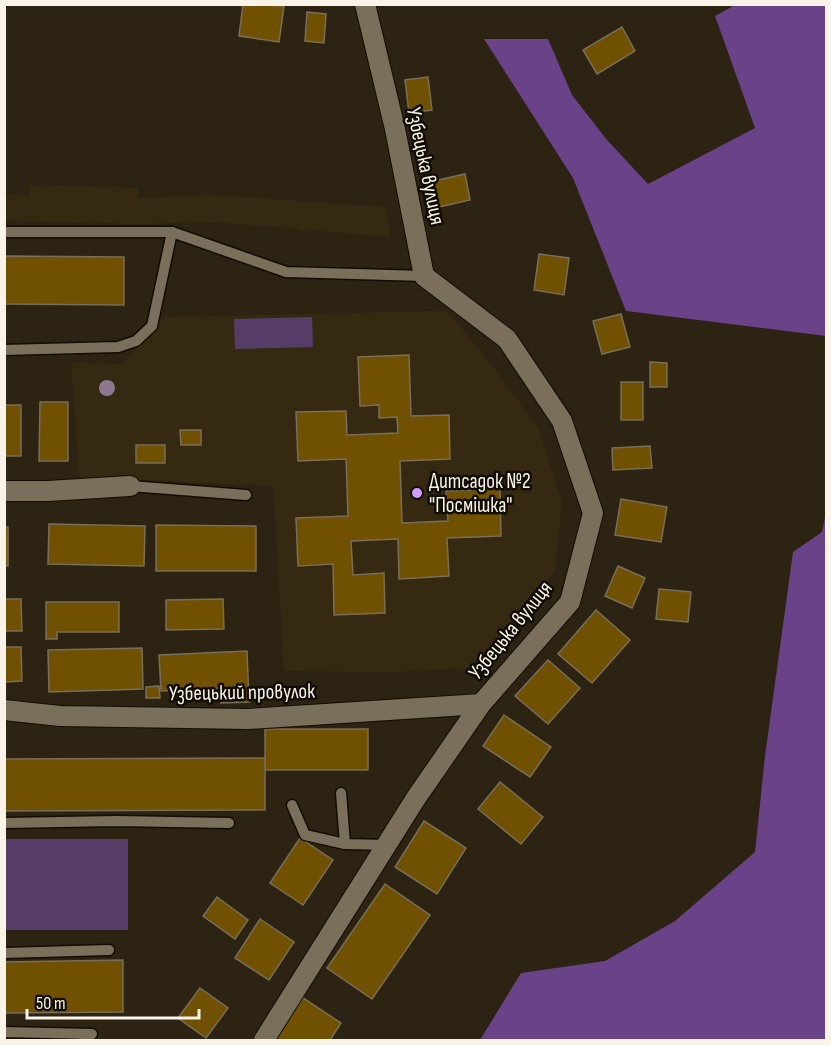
<svg xmlns="http://www.w3.org/2000/svg" width="831" height="1045" font-family="'Sofia Sans Condensed',sans-serif">
  <style>
    .built { fill: #352911 }
    .green { fill: #553d68 }
    .forest { fill: #6a4287 }
    .building { fill: #705001; stroke: #786e5a; stroke-width: 1.5 }
    .lines { fill: none; stroke-linecap: round; stroke-linejoin: round }
    .lane-casing { stroke: #150c01; stroke-width: 13 }
    .street-casing { stroke: #150c01; stroke-width: 22 }
    .lane { stroke: #796f5b; stroke-width: 10 }
    .street { stroke: #796f5b; stroke-width: 20 }
    .tree { fill: #8c778f }
    .poi-dot { fill: #d29cfd; stroke: #110d06; stroke-width: 2 }
    .labels { text-anchor: middle; stroke-width: 5; stroke-linejoin: round; paint-order: stroke }
    .street-label { font-size: 21px; fill: #f9f3e8; stroke: #110d06 }
    .poi-label { font-size: 21px; fill: #f9f3e8; stroke: #110d06; text-anchor: start }
  </style>
  <rect width="100%" height="100%" fill="#2c2312"/>
  <g class="built">
    <path d="M30 185 138 188V198L216 195 386 207 391 237 215 222 138 224 5 220V195L30 196Z"/>
    <path d="M446 311 486 357 538 427 562 501 555 570 522 619 467 668 396 672 284 671 273 486 79 477 71 363 123 364 164 317Z"/>
  </g>
  <g class="green">
    <path d="M312 317 313 347 235 349 234 319Z"/>
    <rect x="5" y="839" width="123" height="91"/>
  </g>
  <g class="forest">
    <path d="M737 4 826 5V336L626 311 573 178 484 39H548L572 95 607 140 648 184 755 128 715 16Z"/>
    <path d="M826 513V1040H480L521 973 605 961 675 921 755 852 765 756 793 552 822 532Z"/>
  </g>
  <g class="building">
    <path d="M243 4 284 6 279 42 239 36Z"/>
    <path d="M307 12 326 14 324 43 305 41Z"/>
    <path d="M622 27 635 51 597 74 583 50Z"/>
    <path d="M428 77 432 110 409 113 405 80Z"/>
    <path d="M465 174 470 200 430 209 425 183Z"/>
    <path d="M539 254 569 258 564 295 534 290Z"/>
    <path d="M4 256 124 257V305L4 304Z"/>
    <path d="M621 314 630 347 602 354 593 321Z"/>
    <path d="M409 355 411 416 449 415 450 459 400 461 402 523 448 521 446 491 500 489 501 536 447 538 449 576 399 579 398 539 351 541 353 575 384 573 385 613 334 615 333 564 298 566 296 518 348 516 346 459 298 461 296 412 346 411 347 435 398 433 397 417 379 418V405L360 406 358 357Z"/>
    <path d="M650 362 667 363V387H650Z"/>
    <rect x="621" y="382" width="22" height="38"/>
    <path d="M40 402H68V461H39Z"/>
    <rect x="4" y="405" width="17" height="51"/>
    <path d="M180 430H201V445H181Z"/>
    <rect x="136" y="445" width="29" height="18"/>
    <path d="M650 446 652 468 613 470 612 448Z"/>
    <path d="M621 499 667 507 661 542 615 535Z"/>
    <path d="M49 524 145 526 144 566 48 564Z"/>
    <path d="M156 525 256 526V571H156Z"/>
    <rect x="4" y="527" width="4" height="39"/>
    <path d="M618 566 645 578 632 608 605 596Z"/>
    <path d="M659 589 691 592 688 622 656 619Z"/>
    <path d="M4 599H21L22 631H4Z"/>
    <path d="M223 599 224 629 166 630V600Z"/>
    <path d="M46 602H119V632H57V639H46Z"/>
    <path d="M596 610 630 640 592 683 558 654Z"/>
    <path d="M4 647H21L22 681 4 682Z"/>
    <path d="M142 648 143 689 49 692 48 650Z"/>
    <path d="M247 651 249 702 221 703 220 688 161 691 159 655Z"/>
    <path d="M548 660 580 688 548 724 515 696Z"/>
    <path d="M159 686 160 698H146V687Z"/>
    <path d="M504 715 551 747 530 777 483 746Z"/>
    <rect x="265" y="729" width="103" height="41"/>
    <path d="M265 758V810L4 811V759Z"/>
    <path d="M500 782 543 817 521 844 478 809Z"/>
    <path d="M424 821 466 848 437 894 395 867Z"/>
    <path d="M300 838 333 860 303 905 270 883Z"/>
    <path d="M385 884 430 915 372 999 327 968Z"/>
    <path d="M217 897 248 920 235 939 203 916Z"/>
    <path d="M260 919 294 942 269 980 235 958Z"/>
    <path d="M123 960V1012L4 1013V962Z"/>
    <path d="M200 988 228 1008 206 1038 178 1018Z"/>
    <path d="M303 998 341 1023 330 1040H275Z"/>
  </g>
  <g class="lines">
    <defs>
      <g id="lane">
        <path d="M4 232H172L286 272 424 276"/>
        <path d="M4 350 118 347 136 341 152 326 172 232"/>
        <path d="M130 486 246 495"/>
        <path d="M341 793 345 844 386 845"/>
        <path d="M292 805 305 835 345 844"/>
        <path d="M4 823 117 821 229 823"/>
        <path d="M4 953 109 950"/>
        <path d="M4 1032 92 1034 84 1040"/>
      </g>
      <g id="street">
        <path d="M4 491H48L130 486"/>
        <path d="M4 710 60 716 248 719 481 704"/>
        <path d="M264 1040 416 798 481 704 570 602 593 513 562 421 507 339 424 276 395 129 365 4"/>
      </g>
    </defs>
    <use href="#lane" class="lane-casing"/>
    <use href="#street" class="street-casing"/>
    <use href="#lane" class="lane"/>
    <use href="#street" class="street"/>
  </g>
  <circle class="tree" cx="107" cy="388" r="8"/>
  <circle class="poi-dot" cx="417" cy="493" r="6"/>
  <g class="labels">
    <g class="street-label">
      <text transform="translate(426 166) rotate(78)" y="7">Узбецька вулиця</text>
      <text transform="translate(510 630) rotate(-51)" y="7">Узбецька вулиця</text>
      <text transform="translate(242 692) rotate(-1)" y="7">Узбецький провулок</text>
    </g>
    <g class="poi-label">
      <text x="429" y="488">Дитсадок №2<tspan x="429" dy="24">"Посмішка"</tspan></text>
    </g>
  </g>
  <rect width="831" height="1045" fill="none" stroke="#f9f3e8" stroke-width="12"/>
  <path d="M27 1009v9h172v-9" fill="none" stroke="#f9f3e8" stroke-width="3"/>
  <text x="36" y="1009" font-size="18" fill="#f9f3e8" stroke="#110d06" stroke-width="4.5" paint-order="stroke">50 m</text>
</svg>
